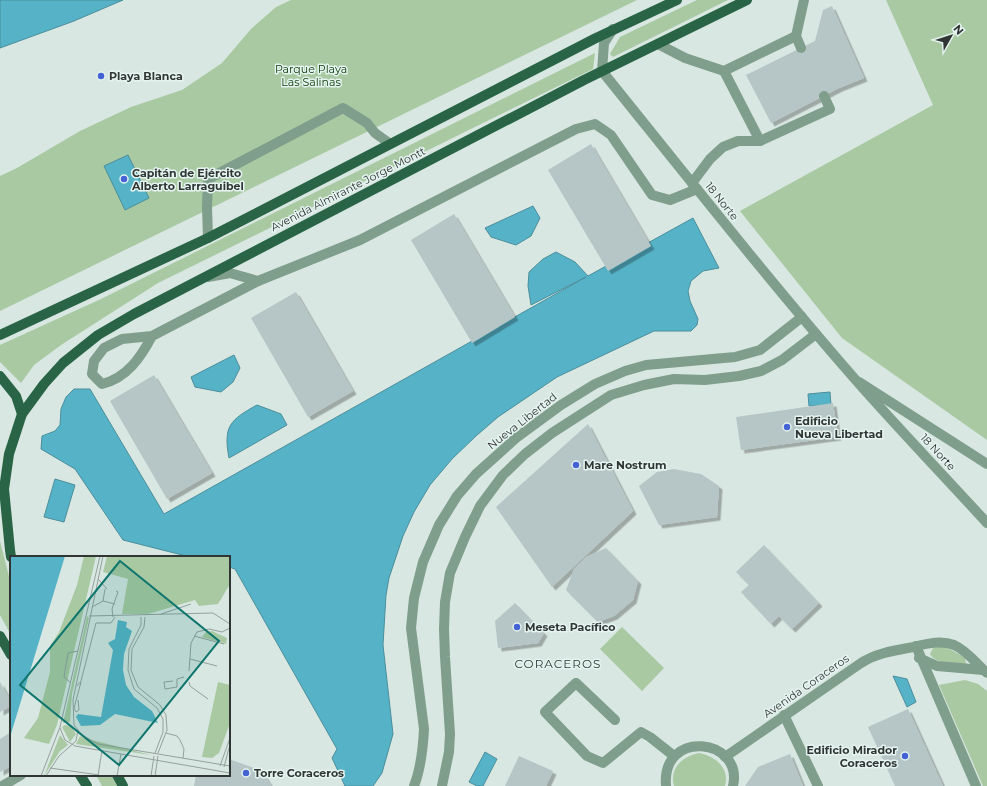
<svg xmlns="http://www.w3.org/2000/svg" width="987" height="786" font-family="Montserrat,sans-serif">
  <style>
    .green { fill: #a8c9a1 }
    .water { fill: #56b3c7; stroke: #4b8e9b }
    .building { fill: #b6c5c5; filter: url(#shadow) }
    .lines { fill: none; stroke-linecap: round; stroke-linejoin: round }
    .service { stroke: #809e8c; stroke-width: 10 }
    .minor { stroke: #809e8c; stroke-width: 10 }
    .tertiary { stroke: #809e8c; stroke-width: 10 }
    .primary { stroke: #296446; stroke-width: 10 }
    .poi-dot { fill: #4562d5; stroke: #e5f4f0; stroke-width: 1.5 }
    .labels { text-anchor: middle; stroke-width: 3; stroke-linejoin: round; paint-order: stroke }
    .park-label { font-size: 11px; fill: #083800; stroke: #e5f4f0 }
    .poi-label { font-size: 11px; font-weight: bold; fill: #303634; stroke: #e5f4f0; text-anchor: start }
    .street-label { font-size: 11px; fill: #303634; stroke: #e5f4f0 }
    .neighbourhood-label { font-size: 12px; letter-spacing: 1px; fill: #2d3936; stroke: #e5f4f0 }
    .inset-road { fill: none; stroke: #95a09c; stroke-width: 1 }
    .view { fill: #0f766e; fill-opacity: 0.15; stroke: #0f766e; stroke-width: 2 }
    .inset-edge { fill: none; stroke: #303634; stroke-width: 2 }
  </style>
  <defs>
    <filter id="shadow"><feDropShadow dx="3.5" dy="3.5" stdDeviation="0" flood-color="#0004"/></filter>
  </defs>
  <rect width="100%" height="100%" fill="#d8e7e2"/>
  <g class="green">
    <path d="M291 0H637L0 311V176L17 168 80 131 131 107 182 90 222 63 251 29 276 7Z"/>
    <path d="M697 0H728L613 57 610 54 620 37Z"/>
    <path d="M886 0H987V440L842 338 740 211 933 105Z"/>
    <path d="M595 53 593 69 158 283 61 345 34 365 21 383 0 362V345L101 299Z"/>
    <path d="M0 541 11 584V635L0 615Z"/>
    <path d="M622 627 664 668 642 691 600 649Z"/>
    <path d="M936 646C948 647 956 652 965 658L966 663 965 665C954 663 936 665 930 654L933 648Z"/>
    <path d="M965 680 978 684 987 691V786H983L939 685Z"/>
    <path d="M699 753C715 756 730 768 725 786H674C669 768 683 756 699 753Z"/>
    <path d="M96 775H111L117 786H102Z"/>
  </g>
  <g class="water">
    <path d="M0 0H123L74 21 0 48Z"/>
    <path d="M128 155 149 198 125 210 104 166Z"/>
    <path d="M533 206 540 218 531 236 516 245 491 237 485 228Z"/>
    <path d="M693 218 719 268 703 271 691 281 688 291 690 301 698 319 697 325 691 331H654L557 377 498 417 476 436 452 459 430 485 414 512 403 536 389 578 386 595 383 645 393 734 382 773 373 786H345L332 758 337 749 235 569 229 567V557H190L123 540 75 469 41 449 42 436 55 431 60 425 61 409 66 397 74 389H90L164 514 586 277 531 305 528 286 529 272 543 259 556 252 575 262 588 276Z"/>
    <path d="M234 355 240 368 233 382 221 392 195 387 191 377Z"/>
    <path d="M830 392 831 405 809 406 808 394Z"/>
    <path d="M257 405 281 414 287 425 229 458C223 426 230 420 257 405Z"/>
    <path d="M55 479 75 485 64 522 44 517Z"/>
    <path d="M893 676 907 679 916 702 907 707Z"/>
    <path d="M485 752 497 759 483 786H477L469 782Z"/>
  </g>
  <g class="building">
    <path d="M832 6 864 78 839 88 771 123 746 75 815 41 823 10Z"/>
    <path d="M591 144 651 246 608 271 548 170Z"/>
    <path d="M454 214 515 317 472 343 411 240Z"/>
    <path d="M296 292 353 391 308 417 251 318Z"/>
    <path d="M154 375 212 473 167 499 110 401Z"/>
    <path d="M833 403 838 437 741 450 736 417Z"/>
    <path d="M588 424 633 511 552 587 496 507Z"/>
    <path d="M674 469 701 474 719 486 717 517 659 525 639 486 657 472Z"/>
    <path d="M764 545 819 603 792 629 779 616 771 624 741 592 749 585 736 572Z"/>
    <path d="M606 548 638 581 633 600 614 616 598 622 566 590 574 569 586 557Z"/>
    <path d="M515 603 544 633 538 643 498 648 495 621Z"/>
    <path d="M0 682 11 702V706L0 712Z"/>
    <path d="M908 709 943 786H895L868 727Z"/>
    <path d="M11 732V766L0 772V739Z"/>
    <path d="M790 754 803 786H745L758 767Z"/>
    <path d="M519 756 553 771 546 786H505Z"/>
    <path d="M229 759 262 771 271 786H194L196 775H229Z"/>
  </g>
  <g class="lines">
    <g class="service">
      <path d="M658 44 685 58 724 71 796 36"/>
      <path d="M801 48 796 36 804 0"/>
      <path d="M724 71 760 141"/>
      <path d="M692 183 710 159 723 147 738 141H760L830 109 824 96"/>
      <path d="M208 238 207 207 208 179 343 108 367 123 375 133 389 143"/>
      <path d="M208 277 230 273 258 281 360 240 576 129 595 124 611 135 652 195 670 200 697 189"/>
      <path d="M152 336C141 357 127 378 102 384L92 374 94 361 104 348 122 339 152 336 258 281"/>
      <path d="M784 715 818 786"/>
      <path d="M615 720 576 683 545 712 587 756 603 763 641 732 650 737 674 756"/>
    </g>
    <g class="minor">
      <path d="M859 382 987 464"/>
      <path d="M916 646 976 786"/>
      <path d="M919 658 937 666 983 670"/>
      <path d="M725 757 861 663C875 654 891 651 908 648 923 645 939 639 954 645 968 651 976 664 987 673"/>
      <path d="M2 786 21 775"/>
      <path d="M666 786C661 728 744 738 733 786"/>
    </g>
    <g class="tertiary">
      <path d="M613 29 604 43 602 71C685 174 767 278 854 378 897 427 943 475 987 523"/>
      <path d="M414 786C421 768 423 749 424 729L411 628 414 598 423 562 439 525 457 496 476 474 516 438 561 405 595 384 625 371 646 365 735 357 760 350 802 317"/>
      <path d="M442 786 449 752 450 734 445 657 444 629 445 602 450 573 465 537 480 506 503 475 525 454 552 433 611 395 644 385 674 379 705 380 739 376 761 371 782 360 816 334"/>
    </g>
    <g class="primary">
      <path d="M0 335 208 238 596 38 677 0"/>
      <path d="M0 376 16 396 22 414"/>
      <path d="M11 557 10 550 4 489 9 454 22 414 44 384 63 363 98 335 134 314 584 80 747 0"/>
      <path d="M0 636 11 655"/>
      <path d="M80 775 87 786"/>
      <path d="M117 775 123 786"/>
    </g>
  </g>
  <g class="poi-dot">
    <circle cx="101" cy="76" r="4"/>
    <circle cx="124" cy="179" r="4"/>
    <circle cx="787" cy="427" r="4"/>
    <circle cx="576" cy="465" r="4"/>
    <circle cx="517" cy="627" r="4"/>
    <circle cx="905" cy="756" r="4"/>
    <circle cx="246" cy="773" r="4"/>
  </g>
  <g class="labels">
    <g class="park-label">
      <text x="311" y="73">Parque Playa<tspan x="311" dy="13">Las Salinas</tspan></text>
    </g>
    <g class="poi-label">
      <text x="109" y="80">Playa Blanca</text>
      <text x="132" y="177">Capitán de Ejército<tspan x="132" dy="13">Alberto Larraguibel</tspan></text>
      <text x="795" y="425">Edificio<tspan x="795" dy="13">Nueva Libertad</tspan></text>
      <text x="584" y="469">Mare Nostrum</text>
      <text x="525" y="631">Meseta Pacífico</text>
      <text x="897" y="754" text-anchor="end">Edificio Mirador<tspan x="897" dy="13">Coraceros</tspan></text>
      <text x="254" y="777">Torre Coraceros</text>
    </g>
    <g class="street-label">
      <text transform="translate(348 189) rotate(-27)" y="4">Avenida Almirante Jorge Montt</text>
      <text transform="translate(722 201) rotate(51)" y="4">18 Norte</text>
      <text transform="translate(522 421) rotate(-38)" y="4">Nueva Libertad</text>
      <text transform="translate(938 452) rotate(47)" y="4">18 Norte</text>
      <text transform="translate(806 686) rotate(-35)" y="4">Avenida Coraceros</text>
    </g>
    <g class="neighbourhood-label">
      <text x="558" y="668">CORACEROS</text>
    </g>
  </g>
  <g transform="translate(10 556)">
    <rect width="220" height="220" fill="#d8e7e2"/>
    <path d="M74 0H86L47 169 39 188 14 182 28 162 40 116V90L49 76 67 29ZM97 0H220V28L208 48 189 50 185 44 138 58H112L118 23 93 16ZM77 60 79 62 62 138 60 166 53 167ZM202 75 217 82 216 88 192 81 196 76ZM208 126 220 129V167L209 197 202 202 192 201ZM55 169 61 170 66 178 60 186 52 171ZM50 179 58 189 50 195 34 220ZM70 180 74 182 141 199 66 188Z" fill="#a8c9a1"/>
    <path d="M0 0H55L0 181ZM108 64 117 66 116 71 122 75 114 98 113 114 116 129 124 141 142 155 148 167 105 158 90 169 71 170 66 161 68 158 91 161 103 94 98 87 105 83Z" fill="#56b3c7"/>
    <path class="inset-road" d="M93 0 63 144 64 169 72 179 88 188 220 210M88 23 97 33M93 45 105 48M82 51 93 45 95 33M151 58 181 48M79 60 203 57 220 68M103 61 102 53 108 36 106 35M131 61V69L119 93 118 114 124 133 147 152 153 163V176L145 197M135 61 134 71 122 93 121 114 128 131 150 149 156 159 157 174 148 197M184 80 214 88M180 103 207 110M179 115 181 87 187 76 199 73 212 76 220 72M163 125 154 126 155 133 167 131V123L174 121M179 126 180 130 198 143M61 127 54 121 58 97 68 95M67 130 71 125 86 67H101L105 61M68 144 69 154 66 156 64 152 71 126M50 172 55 184 65 190 220 217M156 177 167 180 170 184 174 193 173 202M210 210 220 182M214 211 219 192M40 212 89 219M31 220 50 171 90 0M36 220 49 200 66 185 68 174M88 220 92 194M107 220 111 198M141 220 144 200M145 220 148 200"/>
    <path class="view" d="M110 5 209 85 109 209 10 129Z"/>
    <rect width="220" height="220" class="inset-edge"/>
  </g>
  <g transform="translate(951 36) rotate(51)" stroke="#e5f4f0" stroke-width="3" paint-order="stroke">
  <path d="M0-3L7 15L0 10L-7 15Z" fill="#303634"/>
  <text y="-6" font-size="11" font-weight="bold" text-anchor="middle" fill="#303634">N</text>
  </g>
</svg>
